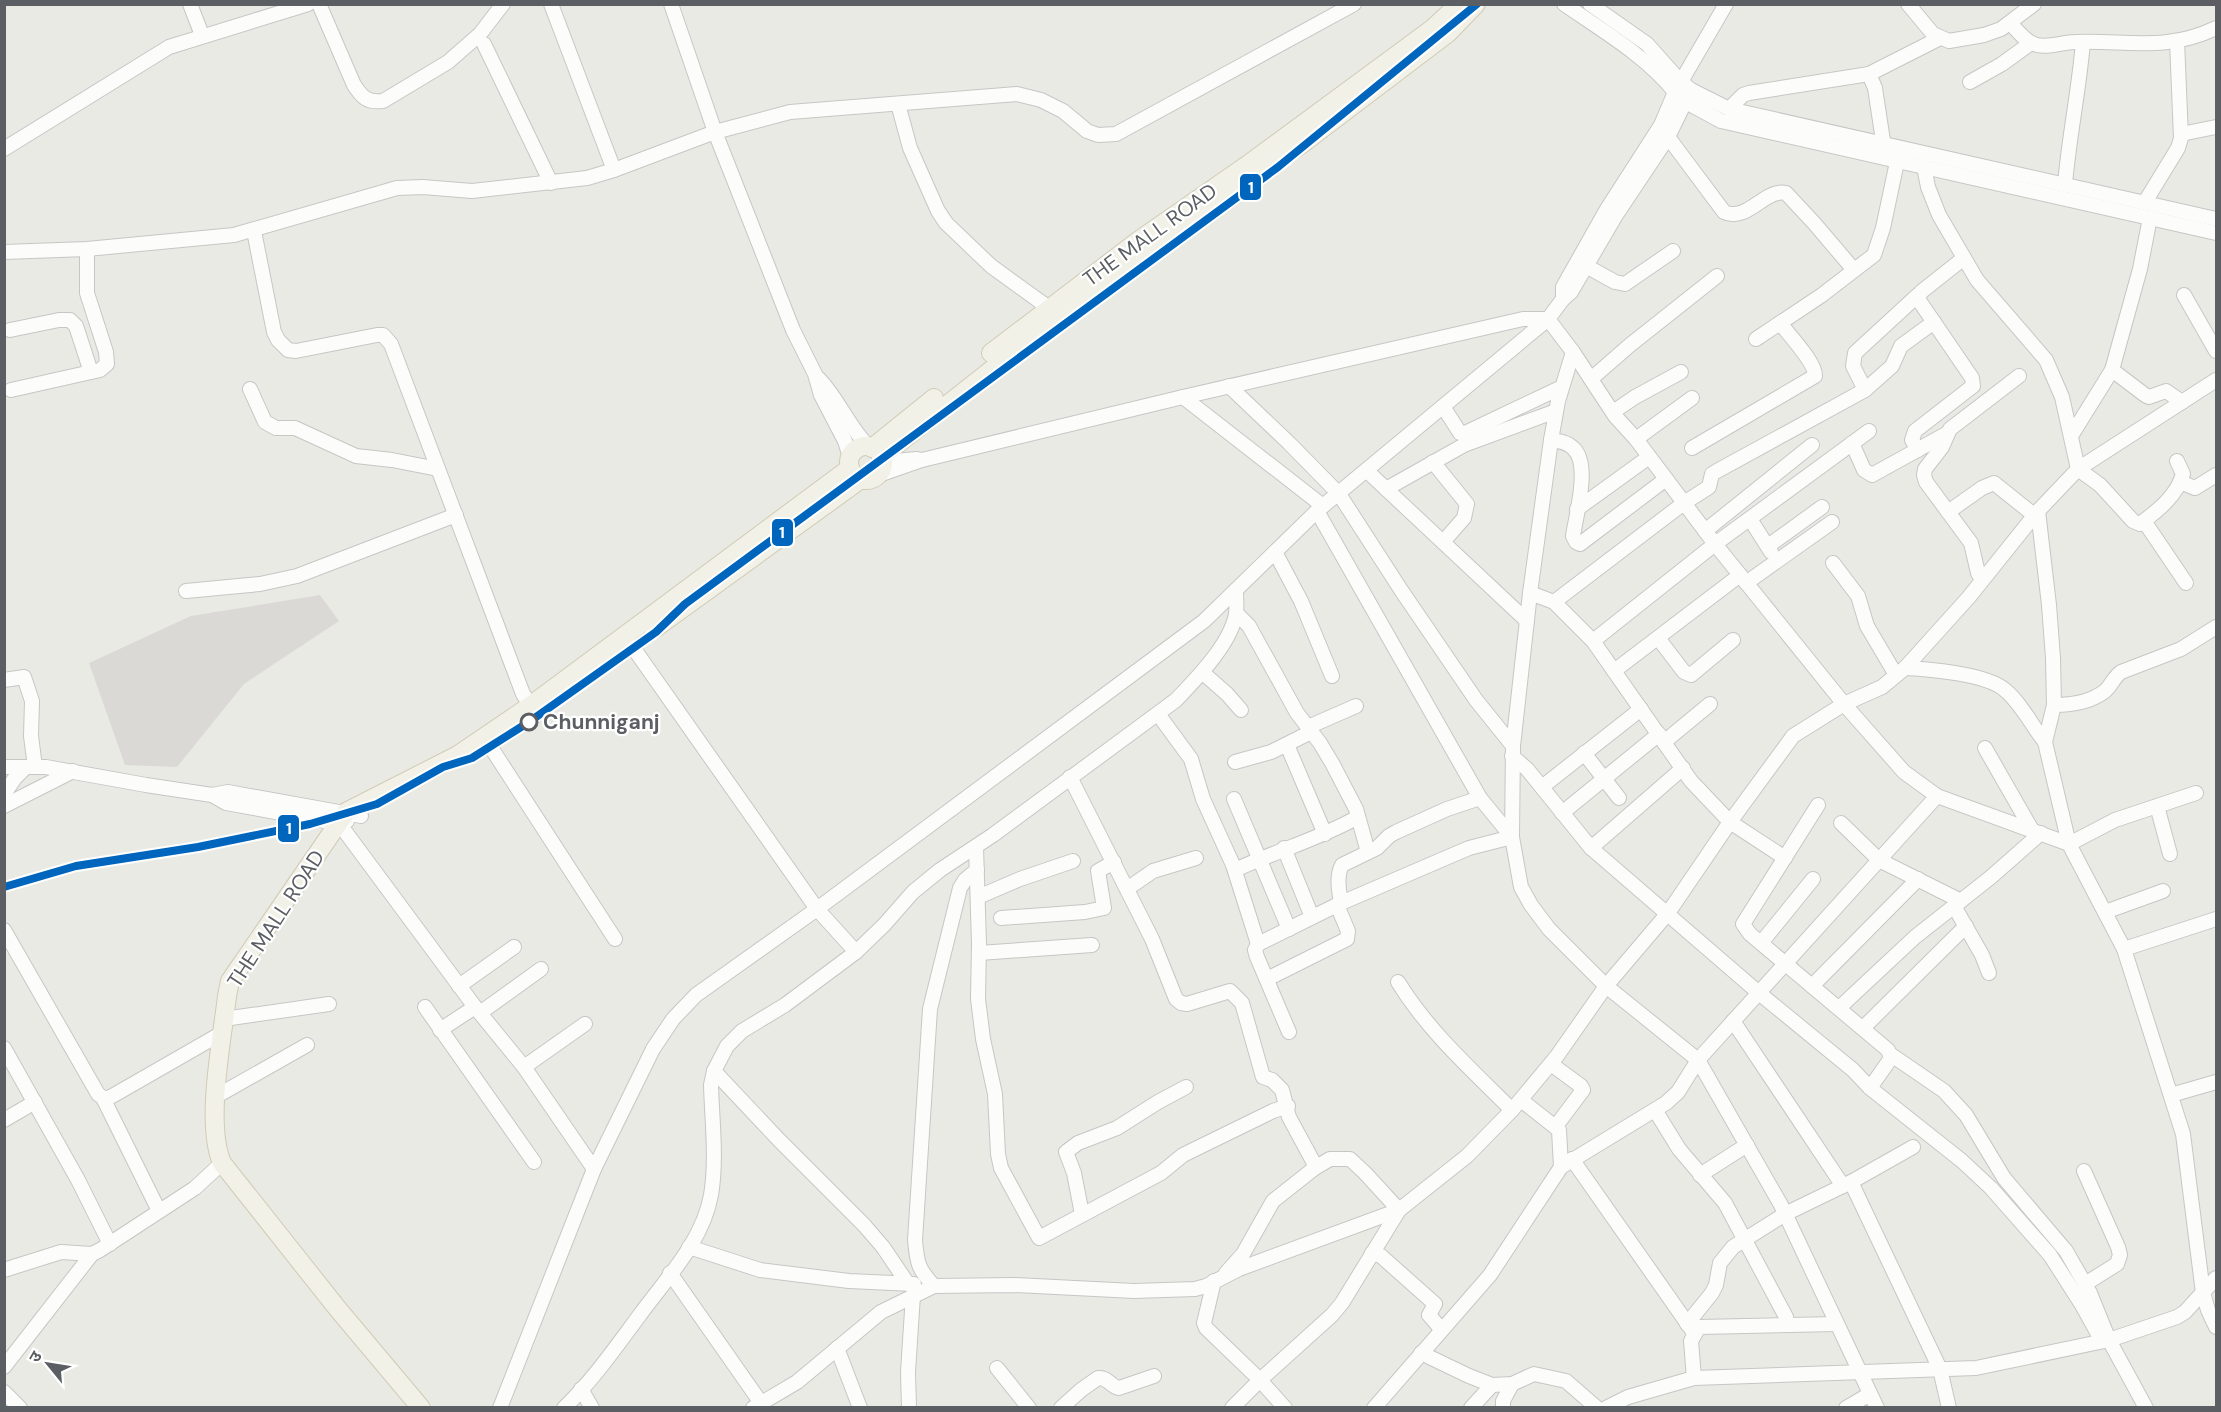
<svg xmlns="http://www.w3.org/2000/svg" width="2221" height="1412" font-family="'DM Sans','Noto Sans Devanagari',sans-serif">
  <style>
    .industrial { fill: #dad9d5 }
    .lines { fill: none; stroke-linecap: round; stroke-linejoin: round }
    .minor-casing { stroke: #c6c6c6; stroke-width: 16 }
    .major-casing { stroke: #d0cbb5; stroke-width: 20 }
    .minor { stroke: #fcfcfb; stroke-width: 14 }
    .major { stroke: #f2f1e8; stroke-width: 18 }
    .metro-1-casing { stroke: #fff; stroke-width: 12 }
    .metro-1 { stroke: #0065bd; stroke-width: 8 }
    .stop-dot { fill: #fff; stroke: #5b5e62; stroke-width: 3 }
    .labels { text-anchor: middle; stroke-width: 4.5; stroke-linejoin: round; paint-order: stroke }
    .street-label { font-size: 21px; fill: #5b5e62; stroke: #fff }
    .stop-label { font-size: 21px; font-weight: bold; fill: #5b5e62; stroke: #fff; text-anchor: start }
    .line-badge { stroke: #fff; stroke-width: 2 }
    .badge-label { font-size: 16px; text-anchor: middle; font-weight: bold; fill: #fff }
  </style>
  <rect width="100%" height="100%" fill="#eaeae5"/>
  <path class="industrial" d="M320 595 339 621 244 684 177 767 125 765 89 663 191 616Z"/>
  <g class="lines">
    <defs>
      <g id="minor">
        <path d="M190 4 202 35"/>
        <path d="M319 4 354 85C362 97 367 103 383 101L448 62 480 34 503 4"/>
        <path d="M551 4 614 170"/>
        <path d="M671 4 715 132 793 330 815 374 821 395 845 441 850 457"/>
        <path d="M1590 4 1647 44 1680 81 1691 90 1668 137 1616 215 1571 292 1563 299 1548 319 1573 352 1615 416 1636 439 1715 544 1844 704 1904 772 1937 796 2069 844 2124 949 2183 1134 2203 1293 2208 1310 2216 1327"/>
        <path d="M1726 4 1675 92 1686 102 1721 121 2216 233"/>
        <path d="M1908 4 1933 34 1949 41 1984 35 2001 29 2034 4"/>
        <path d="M2010 23C2017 30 2025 41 2034 44 2045 49 2063 42 2075 42 2127 40 2166 52 2216 28"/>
        <path d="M484 44 551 183"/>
        <path d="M1869 74 1875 88 1885 154"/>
        <path d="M1970 82 2002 64 2031 43"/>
        <path d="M1691 90 1729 109 2216 219"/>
        <path d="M898 104 910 148 938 211 946 223 991 266 1049 308"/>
        <path d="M1729 109 1743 95 1749 93 1869 74 1940 38"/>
        <path d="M2181 134 2216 127"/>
        <path d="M1668 137 1724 212C1747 223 1765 188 1786 193L1814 223 1854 270"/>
        <path d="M4 149 169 47 308 4"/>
        <path d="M1924 167 1928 187 1939 215 1977 280 2046 360 2062 397 2078 469 2100 485 2133 521 2140 524C2157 511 2177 496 2183 474L2177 461"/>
        <path d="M2065 184C2069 137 2079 90 2083 42"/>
        <path d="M2145 202 2178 148 2181 138 2177 41"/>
        <path d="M254 231 274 332 278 340 288 350 296 351 377 335H383L391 344 523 694 537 715"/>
        <path d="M4 252 87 249 234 235 397 188 423 187 472 191 587 178 614 170 715 132 790 112 1017 94 1041 100 1063 111 1087 131 1098 135 1116 134 1354 4"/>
        <path d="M1586 266 1615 282 1625 284 1673 251"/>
        <path d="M2184 295 2216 351"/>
        <path d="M1563 299V287L1607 209 1661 125 1675 92C1646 56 1603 31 1564 4"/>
        <path d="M10 330 59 320H70L76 326 91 372"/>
        <path d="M1756 339 1822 295 1874 255 1883 228 1897 162"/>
        <path d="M1573 352 1558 401 1551 440 1530 593 1513 746 1512 837 1521 887 1531 905 1549 929 1606 986 1698 1060 1781 1205 1877 1408"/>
        <path d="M2112 370 2145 395 2149 397 2166 391 2182 402"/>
        <path d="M818 378C838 398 848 426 868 446"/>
        <path d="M1591 379 1630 345 1717 276"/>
        <path d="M1229 386 1289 443 1339 494 1401 590 1476 700 1513 746"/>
        <path d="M250 389 265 422 276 428H295L356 456 392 460 438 469"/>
        <path d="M11 390 100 370 107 364 106 352 87 293V249"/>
        <path d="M1865 390 1853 366 1855 353 1918 295"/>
        <path d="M1183 397 1323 506"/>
        <path d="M1444 408 1460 433H1465L1562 387"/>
        <path d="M1613 412 1635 397 1681 372"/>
        <path d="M2071 436 2112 370 2140 269 2150 218"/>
        <path d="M1636 439 1692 398"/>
        <path d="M1551 440C1559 441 1567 442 1573 448 1591 463 1576 515 1573 536L1576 542 1580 544 1666 479"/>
        <path d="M1852 443 1864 470 1872 475 1948 433"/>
        <path d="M1692 448 1815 376C1816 363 1789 335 1780 323"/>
        <path d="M1918 450 1912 440 1915 431 1973 386 1972 378 1918 299 1921 292 1964 258"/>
        <path d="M922 460 1183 397 1523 319H1548"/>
        <path d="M1433 462 1467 504 1464 518 1443 542"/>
        <path d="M1367 471 1527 621"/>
        <path d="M876 476 922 460 917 459 883 462"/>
        <path d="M2180 482 2195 488 2216 475"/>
        <path d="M1386 489 1464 445 1556 411"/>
        <path d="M1577 509 1649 457"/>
        <path d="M2038 511 2049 605 2053 658 2054 705 2045 742 2069 844 2115 820 2196 793"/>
        <path d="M1948 512 1982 488 1994 483 2034 515"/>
        <path d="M1750 519 1771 552"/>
        <path d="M2144 521 2186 583"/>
        <path d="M1705 531 1812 445"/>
        <path d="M1768 546 1822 507"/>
        <path d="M1275 552 1301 601 1332 676"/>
        <path d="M1833 563 1858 596 1867 626 1896 675"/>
        <path d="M1982 580 1978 573 1971 543 1926 482 1924 475 1925 469 1942 447 1950 429 2019 376"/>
        <path d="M1746 583 1832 522"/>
        <path d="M186 591 260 584 297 576 456 515"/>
        <path d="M1530 593 1554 602 1593 641 1691 781 1730 822 1785 858"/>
        <path d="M1554 602 1684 503 1709 487 1712 474 1717 471 1865 390 1892 366 1901 346 1934 322"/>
        <path d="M1236 613 1249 626 1297 713 1320 743 1332 763 1356 809 1368 852"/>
        <path d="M1658 638 1684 672 1691 675 1733 640"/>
        <path d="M1593 641 1715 544 1869 431"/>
        <path d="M632 646 817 909 856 952"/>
        <path d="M1905 668C1929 669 1987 674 2005 690 2021 703 2032 726 2045 742"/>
        <path d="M1614 671 1740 575"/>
        <path d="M1202 672 1227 694 1241 710"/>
        <path d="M4 680 24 677 32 701 31 736 35 767"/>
        <path d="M2054 705C2071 705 2091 702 2105 691 2112 685 2113 678 2121 672L2181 649 2216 627"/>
        <path d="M1158 714 1191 759 1203 799 1233 865 1258 944"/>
        <path d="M1308 727 1356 706"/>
        <path d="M1664 742 1710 704"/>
        <path d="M1287 745 1325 834"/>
        <path d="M490 746 615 939"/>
        <path d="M1985 748 2032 830"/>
        <path d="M1584 753 1619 798"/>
        <path d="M1512 756 1527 769 1591 848 1759 993 1853 1070 1870 1088 1962 1161 1991 1188 2050 1255 2082 1305 2102 1341"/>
        <path d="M1235 762 1271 752 1311 732"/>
        <path d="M4 767H46L146 785 212 795 228 792 361 816"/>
        <path d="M1070 777 1152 939 1176 999 1181 1003 1187 1004 1230 991 1242 1003 1263 1077 1272 1080 1282 1090 1289 1117 1316 1167 1273 1201 1243 1254 1226 1273"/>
        <path d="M1542 787 1641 709"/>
        <path d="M4 794 15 778 25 768"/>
        <path d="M212 795 226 803 325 821H347"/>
        <path d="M1234 799 1289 929"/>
        <path d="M1818 805 1743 924 1750 934 1888 1050 1891 1058 1870 1088"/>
        <path d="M4 806 73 771"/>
        <path d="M2157 806 2170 854"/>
        <path d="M1562 813 1659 734"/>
        <path d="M1841 823 1879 860 1961 901"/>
        <path d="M344 830 475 1007 524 1067 594 1169"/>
        <path d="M976 847 979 944 978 999 983 1039 995 1094 998 1154 1001 1168 1039 1238 1161 1173 1183 1155 1273 1111 1288 1106"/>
        <path d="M1284 848 1312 917"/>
        <path d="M1591 848 1683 768"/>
        <path d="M1235 870C1276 851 1319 839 1358 817"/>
        <path d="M1127 889 1153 871 1196 858"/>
        <path d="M978 897 1020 879 1073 861"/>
        <path d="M1341 903C1339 891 1336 876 1342 865L1377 848 1389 836 1396 832 1447 809 1480 798"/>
        <path d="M1954 906 1982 955 1989 973"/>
        <path d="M2105 912 2163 891"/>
        <path d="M1001 918 1085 912 1104 908 1098 871 1114 862"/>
        <path d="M4 930 98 1094C104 1099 107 1099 114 1095L222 1033"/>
        <path d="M1761 943 1813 879"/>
        <path d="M2124 949 2216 919"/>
        <path d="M979 953 1092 945"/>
        <path d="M1267 979 1347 939 1348 931 1337 905"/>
        <path d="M1398 982C1428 1031 1472 1070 1512 1110"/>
        <path d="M459 986 514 947"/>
        <path d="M1812 986 1918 879"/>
        <path d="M425 1007 534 1162"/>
        <path d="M1839 1008 1915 937 1991 877 2041 833"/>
        <path d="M480 1013 541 969"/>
        <path d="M224 1019 329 1004"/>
        <path d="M1733 1021 1843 1186"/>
        <path d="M1863 1028 1966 926"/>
        <path d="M440 1030 475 1007"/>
        <path d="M1289 1032 1257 957 1255 950 1258 944 1341 903 1469 848 1512 837 1480 798 1317 511"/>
        <path d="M4 1048 78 1180 110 1244"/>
        <path d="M1890 1054 1944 1091 1966 1115 2004 1178 2066 1251 2090 1293 2109 1340 2146 1408"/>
        <path d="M1551 1064 1581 1086 1583 1090 1556 1126"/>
        <path d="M524 1067 585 1024"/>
        <path d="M714 1071 779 1140 864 1225 883 1247 908 1284"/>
        <path d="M2171 1095 2216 1082"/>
        <path d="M215 1097 307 1045"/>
        <path d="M103 1098 159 1211"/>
        <path d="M1521 1100 1559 1130 1561 1167"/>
        <path d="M1655 1110 1679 1149 1725 1203 1786 1317 1787 1324"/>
        <path d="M4 1120 35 1102"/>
        <path d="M1572 1159 1694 1333"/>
        <path d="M2084 1171 2118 1247 2120 1255 2117 1264 2085 1284"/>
        <path d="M1700 1175 1747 1145"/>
        <path d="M1851 1182 1940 1369 1949 1408"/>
        <path d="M1082 1214 1074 1173 1066 1152 1078 1143 1117 1128 1158 1102 1186 1087"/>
        <path d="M689 1247 760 1270 849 1281 914 1284"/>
        <path d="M1372 1253 1381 1256 1435 1304 1429 1315 1441 1329"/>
        <path d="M4 1270 61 1252 92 1254 100 1250 195 1188 222 1163"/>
        <path d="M670 1273 761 1403"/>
        <path d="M1214 1281 1204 1323 1206 1328 1260 1380 1285 1408"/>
        <path d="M934 1286C918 1269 917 1263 915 1240L930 1009 960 888 965 880 977 870"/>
        <path d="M1687 1324 1712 1293 1716 1285 1720 1263 1733 1247 1785 1214 1851 1182 1913 1147"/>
        <path d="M837 1348 860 1408"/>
        <path d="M1421 1353 1469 1376 1492 1385 1512 1384 1534 1374 1566 1381 1597 1408"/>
        <path d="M4 1367 92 1254"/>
        <path d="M997 1368 1029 1408"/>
        <path d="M1694 1378 1691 1341 1699 1327 1836 1324"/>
        <path d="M581 1389 592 1408"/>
        <path d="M4 1392 20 1408"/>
        <path d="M500 1408 594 1169 653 1049 673 1019 696 995 817 909 1204 621 1317 511 1548 319"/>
        <path d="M564 1408C593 1380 616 1347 639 1316 666 1279 703 1241 711 1195 717 1159 712 1121 711 1085L714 1071 727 1046 742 1031 785 1005 856 952 884 925 913 892 940 870 993 835 1176 700C1196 679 1230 645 1236 614 1237 607 1236 598 1236 590"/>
        <path d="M753 1408 797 1382 881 1312 934 1286 1014 1285 1134 1291 1195 1289 1206 1286 1239 1269 1399 1210 1467 1156 1512 1110 1557 1056 1606 986 1668 913 1730 822 1793 736 1844 704 1882 687 1905 668 1969 597 2038 511 2078 469 2216 380"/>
        <path d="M909 1408 908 1372 913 1295"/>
        <path d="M1061 1408 1081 1390 1098 1378C1108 1377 1111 1387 1119 1388L1154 1376"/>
        <path d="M1232 1408 1260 1380 1332 1315 1342 1303 1399 1210 1365 1173 1350 1159H1330L1313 1169"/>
        <path d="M1374 1408 1490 1275 1561 1167 1666 1103 1678 1092 1698 1060 1937 796"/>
        <path d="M1471 1408 1492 1385"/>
        <path d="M1503 1408V1401L1512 1384"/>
        <path d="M1606 1408 1628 1397 1694 1378 1976 1368 2109 1340 2177 1317 2185 1312 2216 1278"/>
        <path d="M1846 1408 1870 1394"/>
      </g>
      <g id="major">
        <path d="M991 353 1138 241 1246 166 1432 29 1459 4"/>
        <circle cx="866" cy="463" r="17"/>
        <path d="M872 448 934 398"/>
        <path d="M881 457 1061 315 1307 140 1448 33 1476 4"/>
        <path d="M654 629 861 479"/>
        <path d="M421 1408 337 1308 222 1163C205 1123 222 1041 227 996L230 981 346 812 458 755 530 706 850 468"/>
      </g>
    </defs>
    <use href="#minor" class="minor-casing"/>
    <use href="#major" class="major-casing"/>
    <use href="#minor" class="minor"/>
    <use href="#major" class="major"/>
    <defs>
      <path id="metro-1" d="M4 887 76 866 198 847 310 824 377 804 443 767 472 758 529 722 656 632 685 604 1278 167 1477 4"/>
    </defs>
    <use href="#metro-1" class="metro-1-casing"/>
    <use href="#metro-1" class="metro-1"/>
  </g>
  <circle class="stop-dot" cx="529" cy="722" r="8"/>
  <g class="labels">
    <g class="street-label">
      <text transform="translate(1150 235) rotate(-36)" y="7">THE MALL ROAD</text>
      <text transform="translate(276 919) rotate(-57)" y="7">THE MALL ROAD</text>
    </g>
    <g class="stop-label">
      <text x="543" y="729">Chunniganj</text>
    </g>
  </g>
  <g class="line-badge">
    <rect x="1239" y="173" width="23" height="28" rx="6" fill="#0065bd"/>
    <rect x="771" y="518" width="23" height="29" rx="6" fill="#0065bd"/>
    <rect x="277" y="814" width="23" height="29" rx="6" fill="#0065bd"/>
  </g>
  <g class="badge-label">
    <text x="1251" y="193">1</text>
    <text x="782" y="538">1</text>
    <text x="289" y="834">1</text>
  </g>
  <rect width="2221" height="1412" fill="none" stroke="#5b5e62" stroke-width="12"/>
  <g transform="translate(48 1364) rotate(300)" stroke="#ffffff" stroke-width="4.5" paint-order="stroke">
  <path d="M0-4.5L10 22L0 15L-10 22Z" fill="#5b5e62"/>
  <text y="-9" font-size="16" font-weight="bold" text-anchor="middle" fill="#5b5e62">उ</text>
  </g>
</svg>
